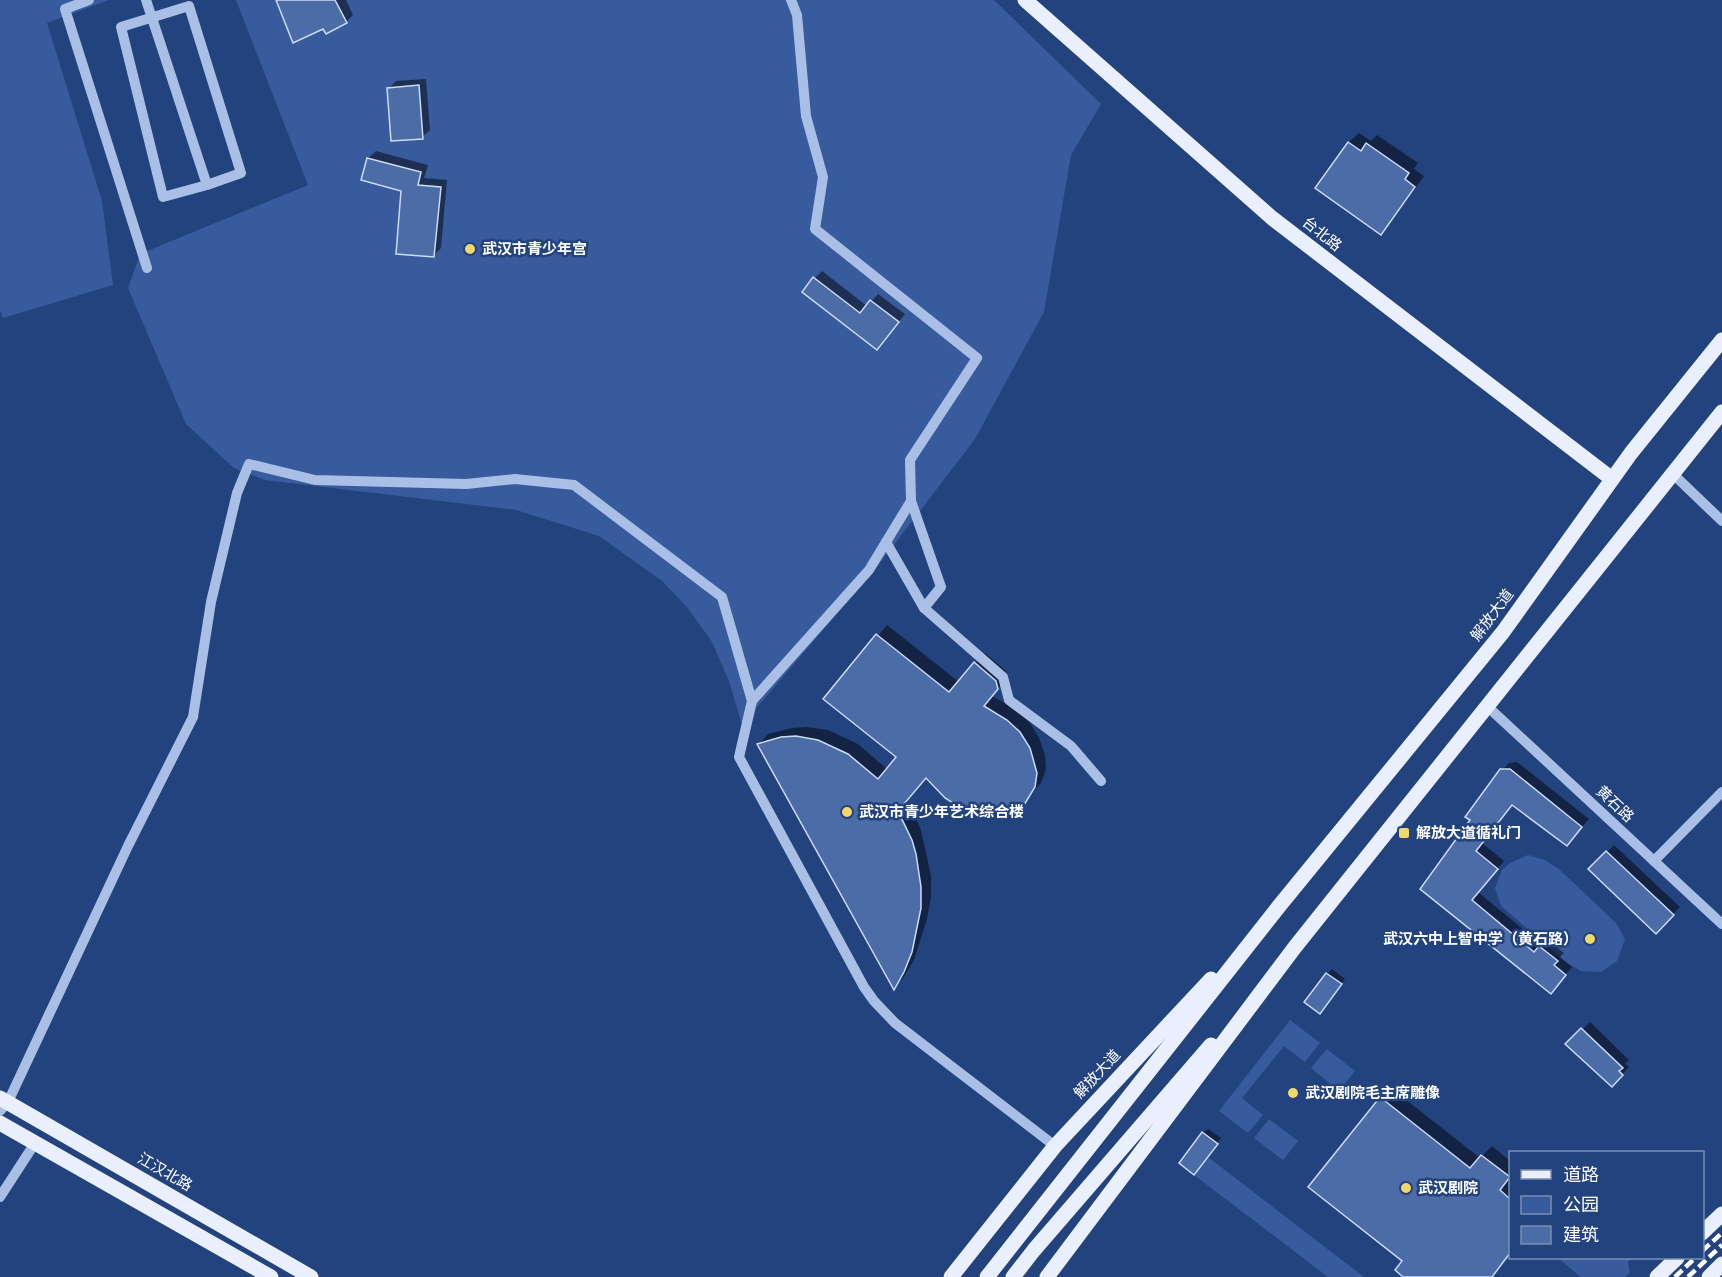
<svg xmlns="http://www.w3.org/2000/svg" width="1722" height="1277" font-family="'Fira Sans','Noto Sans SC',sans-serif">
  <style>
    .green { fill: #375b9c }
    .shadow { fill: #0007 }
    .building { fill: #4c6ca7; stroke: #ccdbf5; stroke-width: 1.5 }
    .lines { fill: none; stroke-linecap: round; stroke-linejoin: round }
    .minor { stroke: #a9bfe6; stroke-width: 10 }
    .major { stroke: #eaeffd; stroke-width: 15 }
    .rail { stroke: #fff; stroke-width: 4.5; stroke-dasharray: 10 4.5; stroke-linecap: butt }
    .poi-dot { fill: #f1d76c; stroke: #23437e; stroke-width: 2 }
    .labels { text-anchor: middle; stroke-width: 5; stroke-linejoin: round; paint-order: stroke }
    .street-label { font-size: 15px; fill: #fff; stroke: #23437e }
    .poi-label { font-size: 15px; font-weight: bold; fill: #fff; stroke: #23437e; text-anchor: start }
  </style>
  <rect width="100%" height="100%" fill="#23437e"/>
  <g class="green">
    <path d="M0 0H109L47 23 102 201 113 285 3 318 0 310Z"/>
    <path d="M236 0H994L1101 104 1071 155 1044 312 975 439 877 567 742 725 729 681 712 642 687 607 662 581 599 536 516 510 265 480 234 468 186 424 128 288 140 254 308 185Z"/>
    <path d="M1528 855 1545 860 1560 870 1616 923 1625 939 1617 961 1601 972 1581 971 1567 963 1501 906 1495 888 1502 870 1510 863Z"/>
    <path d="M1290 1020 1320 1043 1305 1062 1284 1046 1242 1098 1263 1115 1248 1133 1219 1111Z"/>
    <path d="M1327 1049 1355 1071 1339 1091 1311 1068Z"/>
    <path d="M1269 1119 1298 1141 1283 1160 1254 1138Z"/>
    <path d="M1208 1157 1364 1277H1328L1194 1175Z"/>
    <path d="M1558 1258H1627L1630 1260 1628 1262 1630 1273 1625 1277H1581Z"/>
  </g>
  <g class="shadow">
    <path d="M277 0H346L353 15 346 22 324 27Z"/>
    <path d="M426 79 430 130 422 137 389 88 396 81Z"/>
    <path d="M1359 133 1371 141 1377 135 1418 163 1414 169 1424 176 1390 223 1381 233 1317 188 1349 142Z"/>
    <path d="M376 151 428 165 424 178 447 180 441 248 434 255 403 189 363 179 368 158Z"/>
    <path d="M822 271 867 306 878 294 905 314 885 340 815 278Z"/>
    <path d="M887 625 959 682 985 653 1006 671 1007 677 992 696 1017 710 1030 723 1039 738 1045 755 1046 769 1041 783 1028 798 927 776 907 800 921 830 931 876V897L927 919 914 960 903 978 894 987 759 744 768 734 792 728 807 727 828 730 858 744 888 770 899 757 825 699Z"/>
    <path d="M1517 762 1589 819 1567 844 1513 804 1482 843 1504 861 1478 892 1542 945 1548 940 1564 953 1560 957 1572 967 1551 992 1422 889 1472 820 1502 770 1509 763Z"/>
    <path d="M1614 845 1680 907 1656 932 1590 869Z"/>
    <path d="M1332 969 1345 979 1324 1007 1327 974Z"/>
    <path d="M1590 1022 1629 1060 1625 1063 1629 1067 1612 1085 1568 1044Z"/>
    <path d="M1391 1088 1480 1158 1492 1146 1510 1161V1177L1508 1180 1510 1181V1253L1492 1277H1406L1404 1260 1310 1186Z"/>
    <path d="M1208 1129 1221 1138 1199 1168 1203 1133Z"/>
  </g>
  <g class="building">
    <path d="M276 0H335L347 23 326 34 323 29 293 43Z"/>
    <path d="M419 85 423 139 391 141 387 88Z"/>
    <path d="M1348 142 1361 151 1366 143 1409 173 1405 179 1415 187 1381 235 1315 188Z"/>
    <path d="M367 158 421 172 418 185 441 187 434 257 396 254 401 191 361 180Z"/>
    <path d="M813 277 860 313 870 300 899 322 877 350 802 292Z"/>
    <path d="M876 634 949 692 974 662 996 681 998 689 984 706 1007 720 1020 732 1030 748 1037 773 1035 787 1024 805 1018 810 1004 815H987L961 808 945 798 926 778 898 811 912 840 916 854 921 887V908L912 952 904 972 894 990 757 744 781 737 796 736 818 740 848 754 878 779 896 757 823 699Z"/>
    <path d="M1500 769H1510L1582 827 1567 846 1512 805 1476 851 1498 869 1472 900 1534 952 1539 946 1558 961 1554 965 1566 975 1551 994 1420 889 1470 820 1465 817Z"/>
    <path d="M1606 851 1674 915 1656 934 1588 869Z"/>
    <path d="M1326 973 1342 984 1320 1014 1304 1002Z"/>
    <path d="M1581 1028 1623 1068 1619 1071 1623 1075 1612 1087 1565 1044Z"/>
    <path d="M1380 1097 1470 1168 1481 1155 1510 1177 1500 1190 1510 1199V1253L1492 1277H1403L1395 1270 1402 1261 1308 1187Z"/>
    <path d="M1202 1132 1218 1144 1194 1175 1179 1163Z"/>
  </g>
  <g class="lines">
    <g class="minor">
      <path d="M89 0 65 9 147 268"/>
      <path d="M146 0 152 18 207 185 241 173 189 6 121 27 163 197 207 185"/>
      <path d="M791 0 797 15 806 116 823 177 815 229 977 358 910 460 911 501 941 587 924 608 1003 677 1009 700 1071 746 1101 781"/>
      <path d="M1673 474 1722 521"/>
      <path d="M886 542 924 608"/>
      <path d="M752 701 869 570 911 501"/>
      <path d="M1488 707 1722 924"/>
      <path d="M1654 861 1722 792"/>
      <path d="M0 1111 8 1102 128 846 193 717 211 602 237 493 249 464 315 480 466 484 515 479 574 485 722 597 752 701 739 757 864 987 874 1001 895 1023 1055 1146"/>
      <path d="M0 1197 35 1143"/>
    </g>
    <g class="major">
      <path d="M1025 0 1272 218 1612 479"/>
      <path d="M0 1098 311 1277"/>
      <path d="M0 1123 271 1277"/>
      <path d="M1702 1233 1722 1214"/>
      <path d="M951 1277 1055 1146 1211 979"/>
      <path d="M987 1277 1280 905 1503 632 1631 453 1722 340"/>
      <path d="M1013 1277 1034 1250 1211 1045"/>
      <path d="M1047 1277 1295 947 1722 412"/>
      <path d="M1657 1277 1677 1258"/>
      <path d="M1709 1277 1722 1264"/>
    </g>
    <g class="rail">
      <path d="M1702 1251 1722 1233"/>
      <path d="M1675 1277 1693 1260"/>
      <path d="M1688 1277 1722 1245"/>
    </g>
  </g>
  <g class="poi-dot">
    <circle cx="470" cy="249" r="6"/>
    <circle cx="847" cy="812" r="6"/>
    <rect x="1398" y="827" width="12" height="12" rx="3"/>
    <circle cx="1590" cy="939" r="6"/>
    <circle cx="1293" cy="1093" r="6"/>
    <circle cx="1406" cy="1188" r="6"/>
  </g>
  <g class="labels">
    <g class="street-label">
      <text transform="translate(1322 234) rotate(38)" y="5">台北路</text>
      <text transform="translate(1492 615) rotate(-53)" y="5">解放大道</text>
      <text transform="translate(1615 804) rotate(43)" y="5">黄石路</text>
      <text transform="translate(1097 1074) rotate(-47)" y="5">解放大道</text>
      <text transform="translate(165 1172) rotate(30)" y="5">江汉北路</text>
    </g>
    <g class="poi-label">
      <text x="482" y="254">武汉市青少年宫</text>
      <text x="859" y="817">武汉市青少年艺术综合楼</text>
      <text x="1416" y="838">解放大道循礼门</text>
      <text x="1578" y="944" text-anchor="end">武汉六中上智中学（黄石路）</text>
      <text x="1305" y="1098">武汉剧院毛主席雕像</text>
      <text x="1418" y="1193">武汉剧院</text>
    </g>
  </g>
  <rect x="1509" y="1151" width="195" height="108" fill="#23437e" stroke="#7b8eb2" stroke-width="1.5"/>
  <rect x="1521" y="1170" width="30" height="9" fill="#eaeffd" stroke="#7b8eb2" stroke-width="1.5"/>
  <text x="1563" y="1181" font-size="18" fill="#ffffff">道路</text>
  <rect x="1521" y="1196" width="30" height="18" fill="#375b9c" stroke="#7b8eb2" stroke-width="1.5"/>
  <text x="1563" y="1211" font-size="18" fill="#ffffff">公园</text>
  <rect x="1521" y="1226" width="30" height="18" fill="#4c6ca7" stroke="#7b8eb2" stroke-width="1.5"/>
  <text x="1563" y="1241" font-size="18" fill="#ffffff">建筑</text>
</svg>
